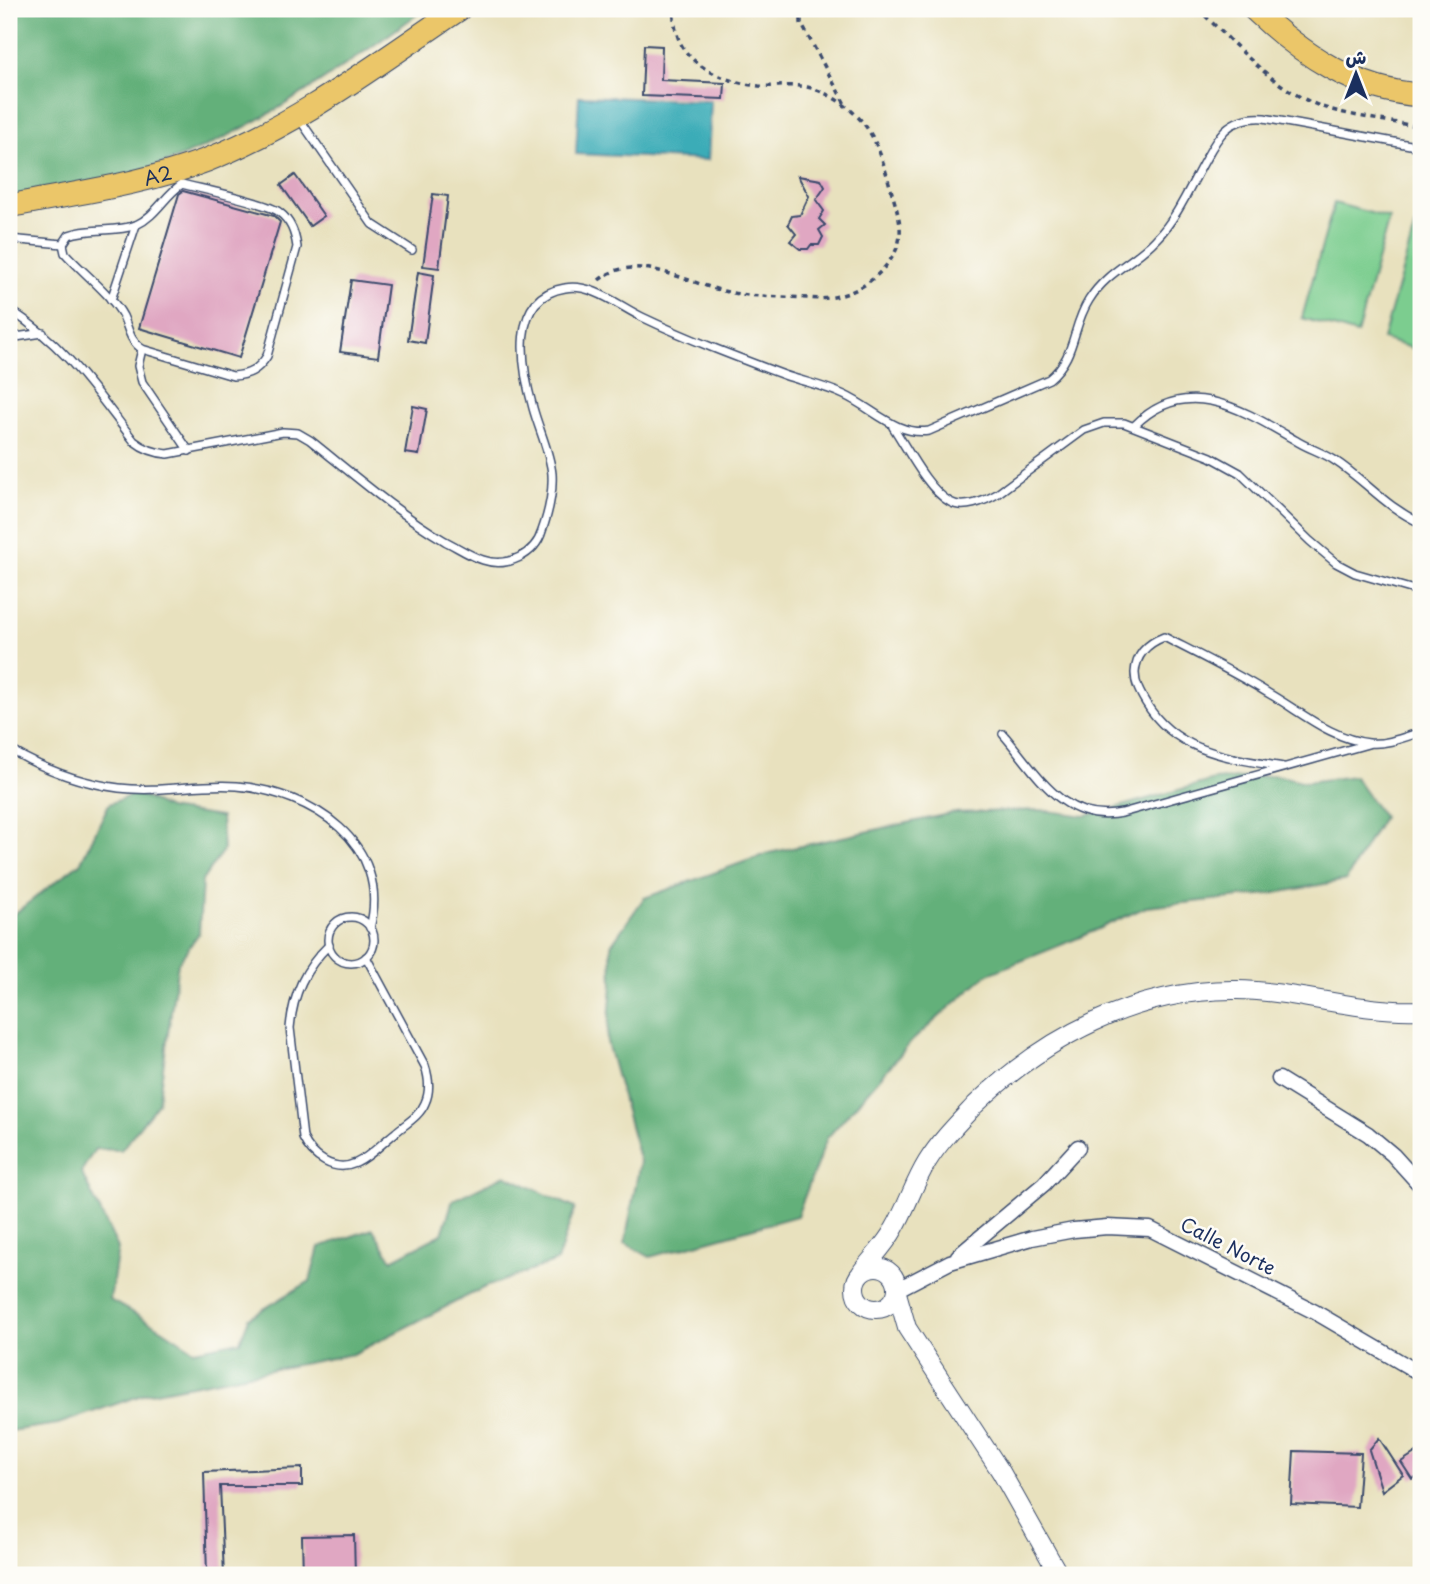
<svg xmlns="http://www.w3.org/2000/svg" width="1430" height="1584" font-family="'Playpen Sans','Playpen Sans Arabic',sans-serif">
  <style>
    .green { fill: #7bcd8f; stroke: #4b7e76; stroke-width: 2 }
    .forest { fill: #64b07a; stroke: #40706c; stroke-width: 2 }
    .water { fill: #3bacb7; stroke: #2b6e8a; stroke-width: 2 }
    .building { fill: #e0a7c2 }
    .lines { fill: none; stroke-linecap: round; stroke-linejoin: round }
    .service-casing { stroke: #3a4a6c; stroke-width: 10 }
    .minor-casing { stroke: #3a4a6c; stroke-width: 17 }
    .tertiary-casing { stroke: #3a4a6c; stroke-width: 20 }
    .primary-casing { stroke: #3a4a6c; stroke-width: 25 }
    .path { stroke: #3a4a6c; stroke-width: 3.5; stroke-dasharray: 5 5; stroke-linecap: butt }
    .service { stroke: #fff; stroke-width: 7 }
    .minor { stroke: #fff; stroke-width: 14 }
    .tertiary { stroke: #fff; stroke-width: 18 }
    .primary { stroke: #ebc669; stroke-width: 23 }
    .labels { text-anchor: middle; stroke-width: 5; stroke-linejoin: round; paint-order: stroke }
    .street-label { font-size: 19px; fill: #1b2f5e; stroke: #fdfcf7 }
  </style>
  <rect width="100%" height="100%" fill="#fdfcf7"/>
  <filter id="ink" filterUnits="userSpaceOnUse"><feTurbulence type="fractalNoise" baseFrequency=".0143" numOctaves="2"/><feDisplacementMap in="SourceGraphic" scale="14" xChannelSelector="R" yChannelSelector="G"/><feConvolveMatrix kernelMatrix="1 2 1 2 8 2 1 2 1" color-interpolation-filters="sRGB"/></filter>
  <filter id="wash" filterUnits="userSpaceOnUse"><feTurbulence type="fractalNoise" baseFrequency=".00686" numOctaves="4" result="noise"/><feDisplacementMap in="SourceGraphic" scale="28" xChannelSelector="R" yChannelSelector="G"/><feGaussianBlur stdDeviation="1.57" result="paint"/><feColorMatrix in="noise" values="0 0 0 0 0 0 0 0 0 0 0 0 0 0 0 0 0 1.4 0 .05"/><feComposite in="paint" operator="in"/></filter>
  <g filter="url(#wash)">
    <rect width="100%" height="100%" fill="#e8e1be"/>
    <g class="green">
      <path d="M1334 203 1389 218 1357 334 1302 318Z"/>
      <path d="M1415 226 1421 228V351L1383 339Z"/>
    </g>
    <g class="forest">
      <path d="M9 9H425C334 73 243 142 134 173 93 185 50 191 9 200Z"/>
      <path d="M1276 775 1306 782 1354 776 1383 817 1346 880 1270 894 1146 907 1078 938 986 975 912 1041 827 1138 797 1216 650 1257 625 1243 640 1162 607 1042 612 985 611 945 644 898 769 853 953 813 1040 810 1086 816 1214 780Z"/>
      <path d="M136 793 168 809 221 817 223 850 202 881 199 933 178 963 158 1103 121 1150 95 1149 81 1172 118 1248 110 1300 162 1329 194 1350 240 1341 249 1318 310 1281 319 1247 373 1229 392 1260 442 1234 453 1200 505 1175 575 1208 557 1261 483 1288 353 1354 145 1394 58 1424 9 1431V918L81 862 109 804Z"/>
    </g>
    <path class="water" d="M579 96 711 101 708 160 576 154Z"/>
    <g id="blocks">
      <g class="building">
        <path d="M644 45 662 46 661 80 725 83 724 99 642 96Z"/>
        <path d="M295 175 324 216 310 226 281 185Z"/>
        <path d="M798 176 821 180 825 187 816 200 824 211 819 219 825 225 819 230 823 237 819 245H811L808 249H800L790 241 796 234 788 224 792 216 800 215 809 196Z"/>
        <path d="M183 191 274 216 280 222 239 358 139 328 179 194Z"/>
        <path d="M433 194 448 196 439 268 423 266Z"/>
        <path d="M418 272 434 275 425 343 408 340Z"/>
        <path d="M351 280 388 285 378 357 340 352Z"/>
        <path d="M413 406 427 409 419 455 405 453Z"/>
        <path d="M1379 1438 1403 1475 1382 1491 1369 1450Z"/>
        <path d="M1421 1449V1474L1412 1479 1401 1462Z"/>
        <path d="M1294 1451 1361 1453 1357 1507 1291 1504Z"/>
        <path d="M302 1468V1486H220L224 1575H207L204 1472Z"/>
        <path d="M354 1535 355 1575H303L302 1536Z"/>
      </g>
    </g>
  </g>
  <g filter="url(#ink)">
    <use href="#blocks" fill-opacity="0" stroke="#3a4a6c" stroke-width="2"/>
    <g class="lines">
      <defs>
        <g id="service">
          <path d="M298 117 372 224 412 250"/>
          <path d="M182 184C201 189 268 203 279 212 291 221 295 233 297 247L267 356C258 370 249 375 233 376L142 349C129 340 129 329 123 316 112 295 81 271 65 253L63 244 69 235C90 227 115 233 136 225 156 216 165 195 182 184Z"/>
          <path d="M9 239 63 244"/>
          <path d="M111 300 136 225"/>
          <path d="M9 309C67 347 92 387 134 441 144 449 155 453 168 454L283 432 298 433 310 440C354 475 396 512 445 541 457 547 470 556 483 560 507 568 535 555 542 531 548 514 553 492 552 474 550 452 539 430 533 408 522 369 508 297 565 288 592 283 619 306 642 317 688 339 736 357 784 375 804 382 825 386 844 395 873 408 896 436 929 431L1049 379C1077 356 1071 328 1089 300 1107 271 1135 262 1156 239 1177 218 1190 187 1204 162 1210 151 1216 139 1225 130 1236 120 1250 117 1264 118L1421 147"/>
          <path d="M9 338 43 333"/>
          <path d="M142 349 138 366 142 382 189 451"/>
          <path d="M1134 426C1186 373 1243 410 1295 440 1307 448 1322 452 1334 460 1365 480 1385 507 1421 523"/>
          <path d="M893 427C907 448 928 490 950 502 963 510 985 501 997 494L1084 430 1104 423H1124L1211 457 1240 473 1310 541 1336 563 1355 573 1421 592"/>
          <path d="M1003 734C1037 773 1063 825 1122 813L1368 744"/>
          <path d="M9 749C43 769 80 783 119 788 161 793 197 783 237 786 311 792 392 843 370 928"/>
          <path d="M1283 767C1231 758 1176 753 1146 703 1140 693 1135 684 1135 673 1136 654 1148 643 1164 637 1199 655 1234 672 1268 693 1300 711 1331 739 1369 743 1386 745 1405 737 1421 732"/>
          <circle cx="351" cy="940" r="23"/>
          <path d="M329 945C305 968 293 994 290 1028L303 1138C312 1157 334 1173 356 1163 370 1157 383 1142 395 1133 405 1124 420 1116 425 1103 431 1090 429 1078 425 1066L366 957"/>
        </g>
        <g id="minor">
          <path d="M1279 1079 1368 1134 1393 1155 1421 1186"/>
          <path d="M958 1256 1044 1184 1078 1147"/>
          <path d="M898 1289 950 1262 1032 1238 1074 1230 1107 1227 1150 1229 1315 1312 1421 1374"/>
        </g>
        <g id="tertiary">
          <circle cx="876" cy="1288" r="21"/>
          <path d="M862 1271C872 1258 886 1244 894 1229 907 1207 914 1183 927 1162 940 1141 958 1123 975 1105 1045 1037 1137 989 1236 990 1299 991 1358 1013 1421 1010"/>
          <path d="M897 1293 907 1328 1001 1472 1059 1575"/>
        </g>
        <g id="primary">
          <path d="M1254 9C1300 53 1355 91 1421 95"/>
          <path id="s1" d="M9 206C75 193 144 184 207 160 299 124 378 63 459 9"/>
        </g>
      </defs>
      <use href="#service" class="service-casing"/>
      <use href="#minor" class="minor-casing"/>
      <use href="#tertiary" class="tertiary-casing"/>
      <use href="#primary" class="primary-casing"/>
      <g class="path">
        <path d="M801 9V23L845 104"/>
        <path d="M1198 9C1239 47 1279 97 1336 111 1364 118 1393 122 1421 127"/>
        <path d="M599 280C636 250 688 284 728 292 757 298 789 296 819 299 848 297 870 286 888 263 907 239 900 220 892 193 884 166 878 137 857 116 844 103 825 91 807 87 791 84 775 87 759 86 730 83 691 69 679 40 675 30 674 19 673 9"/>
      </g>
      <use href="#service" class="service"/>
      <use href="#minor" class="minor"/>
      <use href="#tertiary" class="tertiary"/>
      <use href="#primary" class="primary"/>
    </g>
  </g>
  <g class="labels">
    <g class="street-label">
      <text dy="7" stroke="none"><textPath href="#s1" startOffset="152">A2</textPath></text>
      <text transform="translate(1228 1246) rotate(27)" y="7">Calle Norte</text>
    </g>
  </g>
  <rect width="1430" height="1584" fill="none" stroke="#fdfcf7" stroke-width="35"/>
  <g transform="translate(1356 74)" stroke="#fdfcf7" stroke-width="5" paint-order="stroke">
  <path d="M0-5L12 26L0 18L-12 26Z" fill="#1b2f5e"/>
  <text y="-10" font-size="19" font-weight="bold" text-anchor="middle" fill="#1b2f5e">ش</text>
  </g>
</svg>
